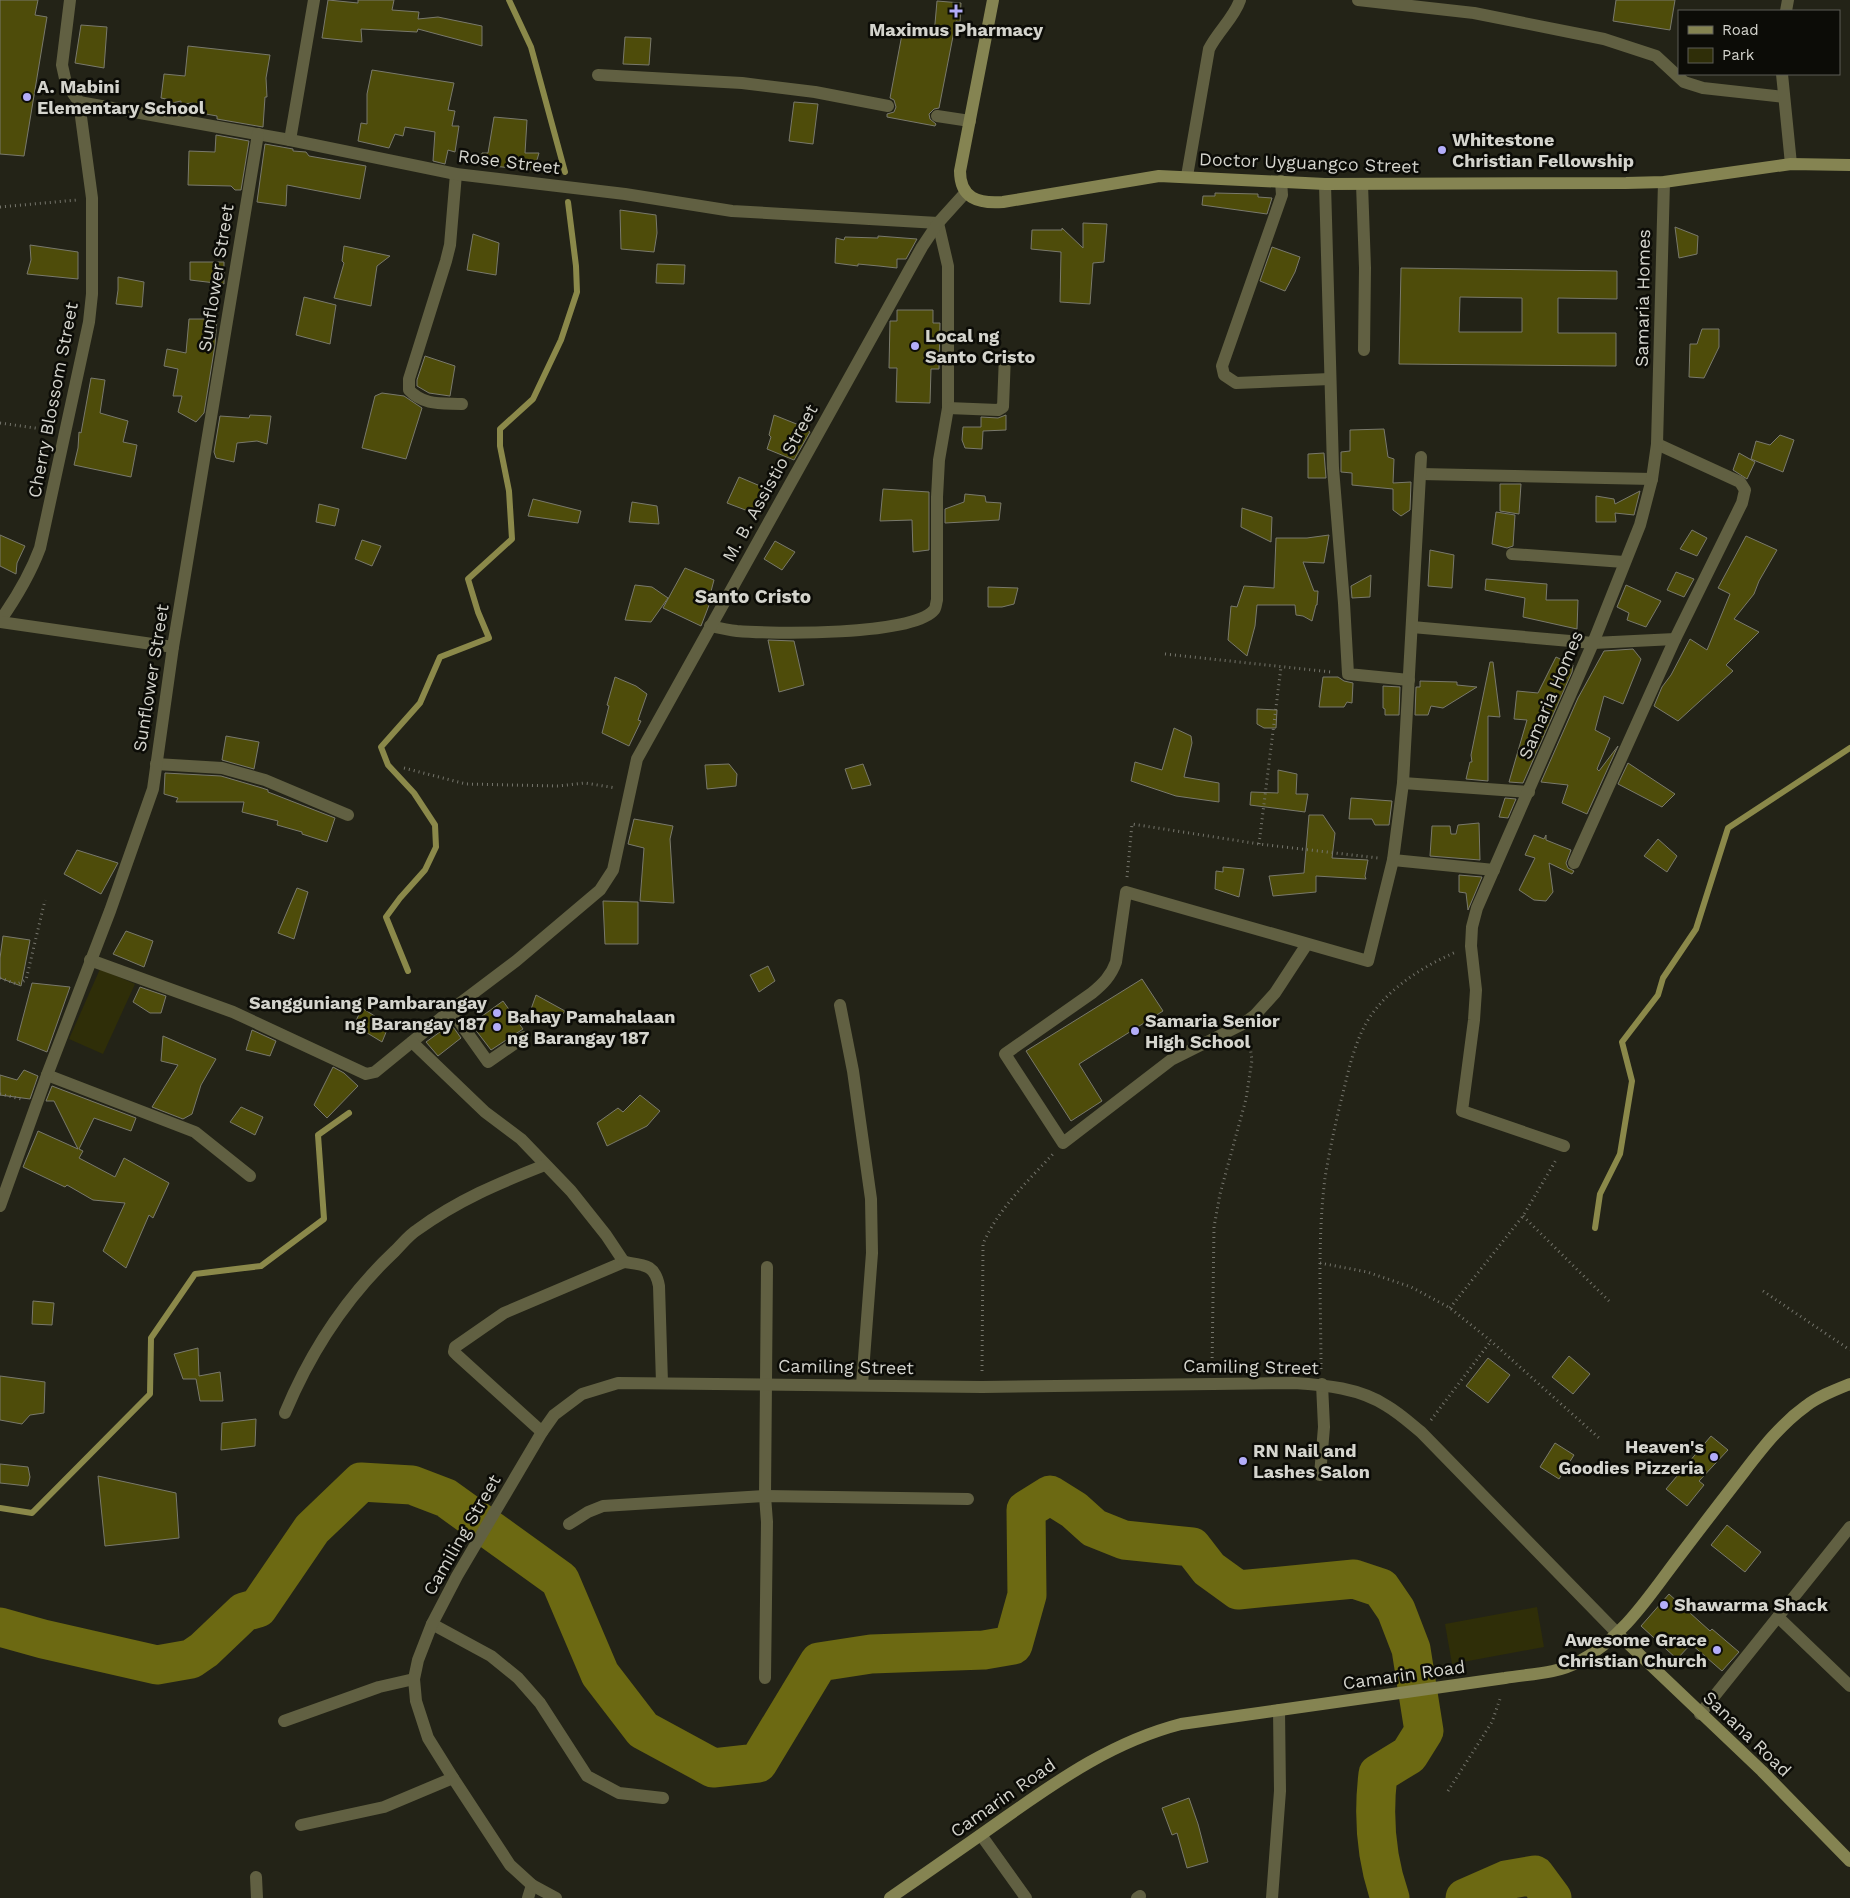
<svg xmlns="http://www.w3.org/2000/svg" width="1850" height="1898" font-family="'Work Sans',sans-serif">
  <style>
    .green { fill: #2f2e08 }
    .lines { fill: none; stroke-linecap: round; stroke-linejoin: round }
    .stream { stroke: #8b894a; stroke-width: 6 }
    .river { stroke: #6c6912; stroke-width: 39 }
    .building { fill: #4e4c0a; stroke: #79796c; fill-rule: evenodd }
    .path { stroke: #75756c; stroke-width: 3; stroke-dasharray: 1 4; stroke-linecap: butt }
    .lane { stroke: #616042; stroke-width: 12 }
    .street { stroke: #616042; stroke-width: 12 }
    .secondary { stroke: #858452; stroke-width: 12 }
    .poi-dot { fill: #b3adf9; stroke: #0c0c07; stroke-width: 2 }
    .labels { text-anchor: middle; stroke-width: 5; stroke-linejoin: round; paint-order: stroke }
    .poi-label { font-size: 18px; font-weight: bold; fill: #d4d4cd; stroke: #0c0c07; text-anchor: start }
    .street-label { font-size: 18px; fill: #d4d4cd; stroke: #0c0c07 }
    .neighbourhood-label { font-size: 19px; font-weight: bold; fill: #d4d4cd; stroke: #0c0c07 }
  </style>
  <rect width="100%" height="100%" fill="#232317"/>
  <g class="green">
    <path d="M100 969 135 984 103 1054 69 1039Z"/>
    <path d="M1537 1607 1544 1647 1452 1664 1445 1624Z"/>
  </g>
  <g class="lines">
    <g class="stream">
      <path d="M509 0 531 47 565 172"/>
      <path d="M408 971 386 917 400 898 425 870 436 847 435 825 414 793 388 765 381 747 420 703 440 657 489 638 478 612 468 579 512 539 509 491 500 446V429L533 399 561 340 577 292 576 266 568 202"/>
      <path d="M1595 1228 1600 1194 1620 1154 1632 1081 1622 1042 1658 995 1663 978 1696 929 1728 828 1850 748"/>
      <path d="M0 1508 32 1513 150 1394 151 1338 195 1274 261 1266 324 1219 318 1135 349 1113"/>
    </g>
    <g class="river">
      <path d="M0 1627 43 1639 157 1665 191 1659 204 1650 244 1612 258 1608 312 1529 361 1482 412 1485 446 1498 560 1580 600 1674 643 1730 713 1768 758 1763 819 1662 871 1654 984 1650 1013 1645 1027 1595 1026 1510 1050 1495 1074 1510 1094 1528 1124 1540 1192 1547 1209 1569 1238 1590 1354 1579 1381 1588 1396 1610 1411 1649 1424 1731 1409 1755 1378 1774C1373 1815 1376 1858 1390 1898"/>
      <path d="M1465 1898 1506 1880 1535 1875 1552 1898"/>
    </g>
  </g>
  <g class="building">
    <path d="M0 0H38L35 15 47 17 24 156 0 154Z"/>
    <path d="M328 0 358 3V0H394L392 10 419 12 418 19 438 17 482 26V46L418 29 417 32 361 29 362 42 322 38Z"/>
    <path d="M1616 0H1675L1670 30 1613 21Z"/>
    <path d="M937 1 961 3 960 22 956 21 939 108 934 109 929 114 930 119 936 124 935 126 887 117V114L894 112 896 107 894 100 890 98 903 29 934 35Z"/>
    <path d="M81 25 107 27 104 68 75 63Z"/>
    <path d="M625 37 651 38 649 65 623 64Z"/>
    <path d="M188 46 270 55 266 78 267 97H265L263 127 217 119V116L206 114 193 103 181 104V101L172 103 171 100 161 98 164 74 185 76Z"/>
    <path d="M372 70 454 83 448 110 455 111 452 126H459L455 152 448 150 445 164 433 161 435 132 405 127 403 136 395 134 389 148 358 141 361 123 367 124V94Z"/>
    <path d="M794 102 818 104 813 144 789 141Z"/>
    <path d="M494 117 527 120 525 153H539L534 170 481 165 482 153H488Z"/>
    <path d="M216 135 249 141 241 190H235L231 186 188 185 189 151 215 152Z"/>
    <path d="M265 144 293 149V151L306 152 309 156 366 166 360 199 287 185 286 206 257 202Z"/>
    <path d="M1215 193 1258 194V197L1272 198 1267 214 1202 205 1203 196H1215Z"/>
    <path d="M620 210 656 215 657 233 654 252 621 249Z"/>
    <path d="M1083 223 1107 224 1104 262 1093 263 1090 304 1060 302 1061 252 1031 249 1032 230H1062V228L1083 248Z"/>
    <path d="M1675 227 1698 236 1697 254 1679 258Z"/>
    <path d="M473 234 499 243 496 275 467 270Z"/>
    <path d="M878 236 917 239 906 259H897V268L879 266 858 264V266L835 263 836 238 844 240 845 237 878 238Z"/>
    <path d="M30 245 78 252V279L27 274 31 260Z"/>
    <path d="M344 246 390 256 377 266 371 306 334 298 344 263 342 261Z"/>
    <path d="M1272 247 1300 257 1295 272 1285 291 1260 281Z"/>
    <path d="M190 262H224V284L190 280Z"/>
    <path d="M657 264 685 265 684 284 656 283Z"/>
    <path d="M1401 268 1617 271V299L1558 298V333H1616V366L1399 364ZM1460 297 1522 298V332H1459Z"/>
    <path d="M118 277 144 282 142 307 116 304 118 290Z"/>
    <path d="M304 297 336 305 330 344 296 335Z"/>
    <path d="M897 310H933V323H940L939 369H931L930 403 896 402 897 368H889L890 321H897Z"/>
    <path d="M189 319H217L215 345 204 413 196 422 178 412 182 396H173L178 369 164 366 167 349 186 353Z"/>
    <path d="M1702 329H1719V347L1704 378 1689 377 1690 344H1697Z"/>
    <path d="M425 356 455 366 450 396 429 393 417 386V380Z"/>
    <path d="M91 378 105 380 100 413 128 421 123 442 137 445 131 477 74 465 78 448 79 432 81 433Z"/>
    <path d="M382 393 404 396 422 408 406 459 362 448 375 396Z"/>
    <path d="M250 415 271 416 267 444 257 441 237 443 234 462 216 458 214 452 220 416 249 418Z"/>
    <path d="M774 415 804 427 810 432 794 460 767 449 771 437 769 435Z"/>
    <path d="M1006 415V430L983 431 982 449 965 448 962 440 963 427H981V417L998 418Z"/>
    <path d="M1384 429 1388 457 1394 459 1393 483 1411 482 1410 510 1401 516 1393 510V489L1352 485V473L1341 472V452L1350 451V430Z"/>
    <path d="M1780 435 1794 440 1783 472 1751 459 1756 441 1770 445Z"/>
    <path d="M1324 453 1326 478H1308V454Z"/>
    <path d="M1739 453 1755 462 1747 479 1733 470Z"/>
    <path d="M739 477 765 488 756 514 727 503Z"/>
    <path d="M1500 484H1521L1519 514 1500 511Z"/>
    <path d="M883 489 929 492V550L913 552 912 520 880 521Z"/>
    <path d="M1640 491 1634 515 1615 513 1616 522H1596V496L1614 499 1615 504Z"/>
    <path d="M965 494 985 496 986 502 1001 503 999 520 945 523V509L964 502Z"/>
    <path d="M533 499 581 511 578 523 528 516Z"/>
    <path d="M632 502 657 506 659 524 629 522Z"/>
    <path d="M319 504 339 509 335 526 316 522Z"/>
    <path d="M1242 508 1272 517 1271 542 1241 527Z"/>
    <path d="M1496 512 1515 515 1513 546 1507 548 1492 544Z"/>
    <path d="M1692 530 1707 538 1697 556 1680 549Z"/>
    <path d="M0 535 25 546 17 563 16 574 0 566Z"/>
    <path d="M1329 535 1324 563 1303 562 1314 591H1318L1317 605H1316L1312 621 1303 616 1296 615 1295 605H1257L1255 626 1247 656 1228 640 1231 606 1237 607 1244 586 1274 588 1276 538H1307Z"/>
    <path d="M1746 536 1777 550 1759 581 1754 594 1734 619 1759 632 1726 665 1733 671 1678 721 1654 706 1662 687 1671 675 1690 639 1707 650 1730 594 1718 588Z"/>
    <path d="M362 540 381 546 372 566 355 559Z"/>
    <path d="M775 541 795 552 782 570 764 559Z"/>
    <path d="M1430 550 1454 555 1452 588 1428 586Z"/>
    <path d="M685 568 714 580 709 599 711 600 701 626 663 608Z"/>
    <path d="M1676 572 1694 579 1684 597 1667 590Z"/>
    <path d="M1371 575 1370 597 1352 598 1351 586Z"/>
    <path d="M1486 579 1547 584 1546 600H1578L1577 629 1523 617 1525 598 1485 590Z"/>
    <path d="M635 585 652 587 668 598 651 622 625 620Z"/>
    <path d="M1626 585 1661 601 1646 627 1627 620 1629 613 1617 607Z"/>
    <path d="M988 587 1018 588 1014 604 1002 607H988Z"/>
    <path d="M768 640 794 641 804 685 779 692Z"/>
    <path d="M1633 649 1641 659 1623 704 1604 696 1595 730 1610 738 1597 769 1599 771 1618 746 1587 814 1562 803 1568 785 1541 782 1578 698 1604 651Z"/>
    <path d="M1556 657 1573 665 1572 672 1523 783 1509 782 1527 720 1514 719 1517 691 1538 693Z"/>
    <path d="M1490 662H1493L1500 717 1488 716V781L1466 779 1470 762H1472L1471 755Z"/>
    <path d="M615 677 636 686 647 694 638 720 641 721 629 746 602 733 609 706 607 705Z"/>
    <path d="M1323 677H1338L1344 681 1353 683 1352 703 1347 702 1344 707H1319Z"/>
    <path d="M1420 681 1457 682V685L1477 687 1443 708 1431 706 1428 715H1415L1416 687H1420Z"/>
    <path d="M1383 686 1400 687 1399 715H1385V709L1383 708Z"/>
    <path d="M1257 709 1277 710 1276 728H1264L1257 724Z"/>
    <path d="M1174 728 1191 736 1192 743 1184 777 1219 783V802L1176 796 1131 781 1135 762 1162 770Z"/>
    <path d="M226 736 259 742 254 769 222 760Z"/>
    <path d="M1628 763 1675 794 1662 807 1618 784Z"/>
    <path d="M729 764 737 774 736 786 707 789 705 765Z"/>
    <path d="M863 764 871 785 852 789 845 769Z"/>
    <path d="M1278 770 1297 774 1296 794H1308L1305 812 1250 805 1251 792 1278 793Z"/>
    <path d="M165 773 221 776 262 788 268 790V792L335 818 327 842 302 834V832L277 825 278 821 242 812 244 802H176L178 798 164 794Z"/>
    <path d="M1351 798 1392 801 1389 825H1375L1372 819H1349Z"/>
    <path d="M1505 798 1516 799 1508 818 1499 817Z"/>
    <path d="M1309 815H1323L1335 833 1332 858 1368 860 1365 876 1366 879 1316 876V892L1273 896 1269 876 1304 873Z"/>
    <path d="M634 819 673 826 670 839 674 903 640 901 644 848 628 844Z"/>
    <path d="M1479 823 1480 860 1430 856 1432 826H1450L1451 834H1456L1458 825Z"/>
    <path d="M1534 835 1544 839 1546 835V840L1571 850 1566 863 1568 868 1574 871 1572 874 1549 863 1553 892 1546 901 1534 900 1519 890 1535 858 1525 855Z"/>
    <path d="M1658 839 1677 856 1667 872 1644 856Z"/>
    <path d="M77 850 118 863 101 894 64 874Z"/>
    <path d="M1223 867 1244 869 1239 897 1215 889 1216 871 1223 872Z"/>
    <path d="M1459 875 1482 877 1468 910 1466 893 1459 892Z"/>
    <path d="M297 888 308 892 294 939 278 933Z"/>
    <path d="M603 901 638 902V944H605Z"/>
    <path d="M126 931 153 941 144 967 113 954Z"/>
    <path d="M3 936 30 940 21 986 0 978V958Z"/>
    <path d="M768 966 775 981 759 992 750 975Z"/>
    <path d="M1142 979 1163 1011 1079 1064 1102 1101 1071 1121 1026 1051Z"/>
    <path d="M32 983 70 987 47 1052 17 1040Z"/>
    <path d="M140 987 166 996 161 1013H150L133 1002Z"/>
    <path d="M536 995 565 1011 555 1026 530 1012Z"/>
    <path d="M503 1001 523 1029 491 1050 471 1024Z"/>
    <path d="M362 1008 389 1025 382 1042 354 1025Z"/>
    <path d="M451 1024 461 1038 438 1056 426 1042Z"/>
    <path d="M252 1030 276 1041 270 1056 246 1050Z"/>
    <path d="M163 1036 216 1059 201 1085 192 1114 183 1119 152 1107 178 1065 161 1061Z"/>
    <path d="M333 1067 344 1073 358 1086 327 1118 314 1105Z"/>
    <path d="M24 1070 38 1076 30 1099 0 1095V1075L17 1080Z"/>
    <path d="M52 1086 136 1118 131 1131 94 1118 79 1149 83 1151 79 1158 115 1177 124 1158 169 1183 153 1218 149 1215 126 1268 103 1251 125 1203 93 1200 67 1185 65 1187 23 1167 38 1131 78 1149 54 1101H46Z"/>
    <path d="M640 1095 660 1111 647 1126 607 1146 597 1123 618 1108 623 1112Z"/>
    <path d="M241 1107 263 1117 255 1135 230 1122Z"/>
    <path d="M33 1301 54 1303 52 1325 32 1324Z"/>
    <path d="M198 1348 199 1376 220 1372 223 1401H200L196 1379H183L174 1354Z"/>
    <path d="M1569 1356 1590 1374 1573 1394 1552 1377Z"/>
    <path d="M1488 1358 1510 1375 1488 1403 1466 1386Z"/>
    <path d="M0 1376 45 1382 44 1413 30 1415 22 1424 0 1420Z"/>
    <path d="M256 1419 255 1446 221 1450 222 1423Z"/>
    <path d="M1711 1436 1728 1450 1699 1481 1704 1485 1687 1506 1666 1489Z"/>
    <path d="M1555 1443 1574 1455 1559 1479 1540 1467Z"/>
    <path d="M0 1464 28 1467 30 1477 28 1486 0 1483Z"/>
    <path d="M98 1476 176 1493 179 1538 105 1546Z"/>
    <path d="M1727 1525 1761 1552 1745 1572 1711 1545Z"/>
    <path d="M1669 1594 1710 1631 1712 1629 1739 1652 1722 1671 1691 1644 1677 1659 1641 1626Z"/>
    <path d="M1189 1798 1198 1824 1208 1862 1187 1868 1177 1833 1172 1835 1162 1808Z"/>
  </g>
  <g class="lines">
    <g class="path">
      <path d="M0 207 77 200"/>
      <path d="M0 423 49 430"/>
      <path d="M1165 654 1331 672"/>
      <path d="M404 768 466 784 558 786 585 783 616 788"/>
      <path d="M1259 844 1281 667"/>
      <path d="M1127 877 1132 824 1259 844 1378 858"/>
      <path d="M0 978 17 984 26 980 45 900"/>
      <path d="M0 1094 21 1099"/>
      <path d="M1523 1216 1609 1301"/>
      <path d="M1320 1263 1367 1272 1411 1287 1450 1308 1491 1341 1599 1438"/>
      <path d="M1763 1291 1850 1350"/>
      <path d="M1450 1308 1523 1216 1556 1160"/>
      <path d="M1212 1368 1214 1227 1220 1194 1246 1099 1252 1060 1249 1039"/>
      <path d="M1321 1369C1321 1306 1317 1241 1325 1178 1330 1147 1337 1116 1345 1085 1350 1063 1358 1033 1372 1014 1393 985 1424 966 1456 952"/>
      <path d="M982 1371 983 1244C998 1209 1027 1182 1053 1154"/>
      <path d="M1431 1420 1491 1341"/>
      <path d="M1448 1791 1492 1722 1501 1696"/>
    </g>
    <g class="lane">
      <path d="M1358 0 1474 13 1604 39 1656 56 1684 82 1703 88 1784 97"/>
      <path d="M1786 11 1788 0"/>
      <path d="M1782 74 1791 164"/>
      <path d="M598 75 742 83 815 92 888 106"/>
      <path d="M937 116 970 121"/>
      <path d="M456 174 450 245 446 261 409 379V390C424 406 442 403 462 404"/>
      <path d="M1187 176 1209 49C1218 31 1234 18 1240 0"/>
      <path d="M1281 181 1282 195 1222 366 1224 375 1236 383 1330 379"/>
      <path d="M1362 184 1365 268 1364 350"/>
      <path d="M156 764 222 768 265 780 348 815"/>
      <path d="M451 1010 488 1062 524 1037"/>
      <path d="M432 1624 491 1656 518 1678 540 1703 587 1776 619 1793 663 1798"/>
      <path d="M765 1678 767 1522 765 1496"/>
      <path d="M301 1825 384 1807 453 1778"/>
      <path d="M1137 1898 1140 1896"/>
      <path d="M1272 1898 1280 1791 1279 1710"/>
    </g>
    <g class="street">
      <path d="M79 102 290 140 456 174 625 194 732 211 938 223 948 266V408L939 460 937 497V600C936 603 936 608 934 610 913 636 771 634 737 631 728 630 719 628 710 626"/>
      <path d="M290 140 314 0"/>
      <path d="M1325 184 1333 468 1344 603 1348 674 1409 680"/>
      <path d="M948 408 998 410 1003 407 1005 355"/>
      <path d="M1421 474 1652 479"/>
      <path d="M1512 554 1624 562"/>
      <path d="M0 621C16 598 30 575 40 548L89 322 92 294V198L79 102 66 83 62 65 70 0"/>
      <path d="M0 622 173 647"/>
      <path d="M1412 627 1593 643 1675 639"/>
      <path d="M1403 783 1529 792"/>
      <path d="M1393 860 1494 870"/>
      <path d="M1574 863 1675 639 1742 503 1745 490 1740 482 1657 444"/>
      <path d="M1307 944 1275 993 1255 1015 1243 1024 1171 1060 1063 1143 1005 1054 1092 993C1103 984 1111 976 1116 962L1126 892 1368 961 1393 860 1403 783 1421 457"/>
      <path d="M90 960 233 1012 366 1074 375 1072 451 1010 516 961 600 890 613 870 637 759 922 247 938 223 966 192"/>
      <path d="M840 1005 853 1071 871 1199 872 1253 862 1385"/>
      <path d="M412 1042 485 1112 521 1139 571 1191 606 1235 624 1262 504 1313 455 1347 454 1352 457 1355 542 1432"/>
      <path d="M47 1075 195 1132 250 1176"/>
      <path d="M1564 1146 1462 1111 1474 1020 1476 990 1471 946 1472 927 1477 908 1593 643 1640 525 1652 479 1657 444 1664 182"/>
      <path d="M0 1206 47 1075 110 911 153 789 173 647 258 134"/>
      <path d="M624 1262C644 1265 655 1264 659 1286L662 1383"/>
      <path d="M285 1413C310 1353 347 1296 395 1251 402 1244 409 1235 417 1230 458 1200 499 1183 545 1165"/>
      <path d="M1320 1475 1324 1427 1322 1384"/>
      <path d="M765 1496 767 1267"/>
      <path d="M569 1524 588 1512 603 1506 765 1496 968 1499"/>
      <path d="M1778 1617 1850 1686"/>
      <path d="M1700 1714 1850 1527"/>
      <path d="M284 1721 379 1687 414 1679"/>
      <path d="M981 1835 1026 1898"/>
      <path d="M256 1877 257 1898"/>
      <path d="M528 1898 532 1885"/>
      <path d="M556 1898 532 1885 510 1865 453 1778 428 1738 416 1701 414 1679 418 1660 432 1624 457 1576 542 1432 554 1415 582 1394 618 1383 982 1387 1294 1383C1325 1385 1360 1388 1387 1406 1399 1413 1410 1423 1421 1432L1618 1634"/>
    </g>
    <g class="secondary">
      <path d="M993 0 960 171C960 198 978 204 1003 202L1159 176 1325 184 1626 183 1664 182 1791 164 1850 165"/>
      <path d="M1618 1634 1762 1771 1850 1861"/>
      <path d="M890 1898C929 1871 968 1844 1006 1817 1061 1778 1115 1741 1181 1724L1505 1678C1528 1674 1557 1674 1578 1662 1616 1642 1641 1608 1666 1574 1689 1543 1713 1512 1737 1481 1758 1454 1778 1426 1806 1406 1819 1396 1835 1390 1850 1384"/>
    </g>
  </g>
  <g class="poi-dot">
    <path d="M953.5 3.5h5v5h5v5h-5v5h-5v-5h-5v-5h5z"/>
    <circle cx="27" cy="97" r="5"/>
    <circle cx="1442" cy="150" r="5"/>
    <circle cx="915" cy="346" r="5"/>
    <circle cx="497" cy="1013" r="5"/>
    <circle cx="497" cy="1027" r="5"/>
    <circle cx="1135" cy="1031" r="5"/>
    <circle cx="1714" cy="1457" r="5"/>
    <circle cx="1243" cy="1461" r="5"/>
    <circle cx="1664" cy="1605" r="5"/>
    <circle cx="1717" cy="1650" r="5"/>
  </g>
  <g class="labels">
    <g class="poi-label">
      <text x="956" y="36" text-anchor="middle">Maximus Pharmacy</text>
      <text x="37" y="93">A. Mabini<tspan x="37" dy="21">Elementary School</tspan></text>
      <text x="1452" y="146">Whitestone<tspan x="1452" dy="21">Christian Fellowship</tspan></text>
      <text x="925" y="342">Local ng<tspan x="925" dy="21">Santo Cristo</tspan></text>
      <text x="487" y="1009" text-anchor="end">Sangguniang Pambarangay<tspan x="487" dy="21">ng Barangay 187</tspan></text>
      <text x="507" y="1023">Bahay Pamahalaan<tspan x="507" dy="21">ng Barangay 187</tspan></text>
      <text x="1145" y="1027">Samaria Senior<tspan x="1145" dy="21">High School</tspan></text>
      <text x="1704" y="1453" text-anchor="end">Heaven's<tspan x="1704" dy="21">Goodies Pizzeria</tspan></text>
      <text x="1253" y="1457">RN Nail and<tspan x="1253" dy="21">Lashes Salon</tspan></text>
      <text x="1674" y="1611">Shawarma Shack</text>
      <text x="1707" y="1646" text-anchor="end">Awesome Grace<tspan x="1707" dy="21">Christian Church</tspan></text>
    </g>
    <g class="street-label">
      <text transform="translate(509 162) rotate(7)" y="6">Rose Street</text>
      <text transform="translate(1309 163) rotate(2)" y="6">Doctor Uyguangco Street</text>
      <text transform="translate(216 278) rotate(-81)" y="6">Sunflower Street</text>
      <text transform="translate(1643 298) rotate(-89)" y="6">Samaria Homes</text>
      <text transform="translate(53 400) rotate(-79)" y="6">Cherry Blossom Street</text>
      <text transform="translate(770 483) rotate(-61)" y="6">M. B. Assistio Street</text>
      <text transform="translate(151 678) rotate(-81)" y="6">Sunflower Street</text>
      <text transform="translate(1551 695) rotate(-67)" y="6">Samaria Homes</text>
      <text transform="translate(846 1367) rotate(1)" y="6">Camiling Street</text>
      <text transform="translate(1251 1367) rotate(1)" y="6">Camiling Street</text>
      <text transform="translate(462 1535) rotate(-60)" y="6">Camiling Street</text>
      <text transform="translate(1404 1675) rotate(-8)" y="6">Camarin Road</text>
      <text transform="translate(1747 1734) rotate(44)" y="6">Sanana Road</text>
      <text transform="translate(1003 1798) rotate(-35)" y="6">Camarin Road</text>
    </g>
    <g class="neighbourhood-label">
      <text x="753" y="603">Santo Cristo</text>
    </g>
  </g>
  <rect x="1678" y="10" width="162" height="65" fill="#0c0c07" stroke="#5c5c56"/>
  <rect x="1688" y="26" width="25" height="8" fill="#858452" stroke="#5c5c56"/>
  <text x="1722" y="35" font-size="15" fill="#d4d4cd">Road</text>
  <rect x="1688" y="48" width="25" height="15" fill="#2f2e08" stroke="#5c5c56"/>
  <text x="1722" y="60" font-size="15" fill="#d4d4cd">Park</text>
</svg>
